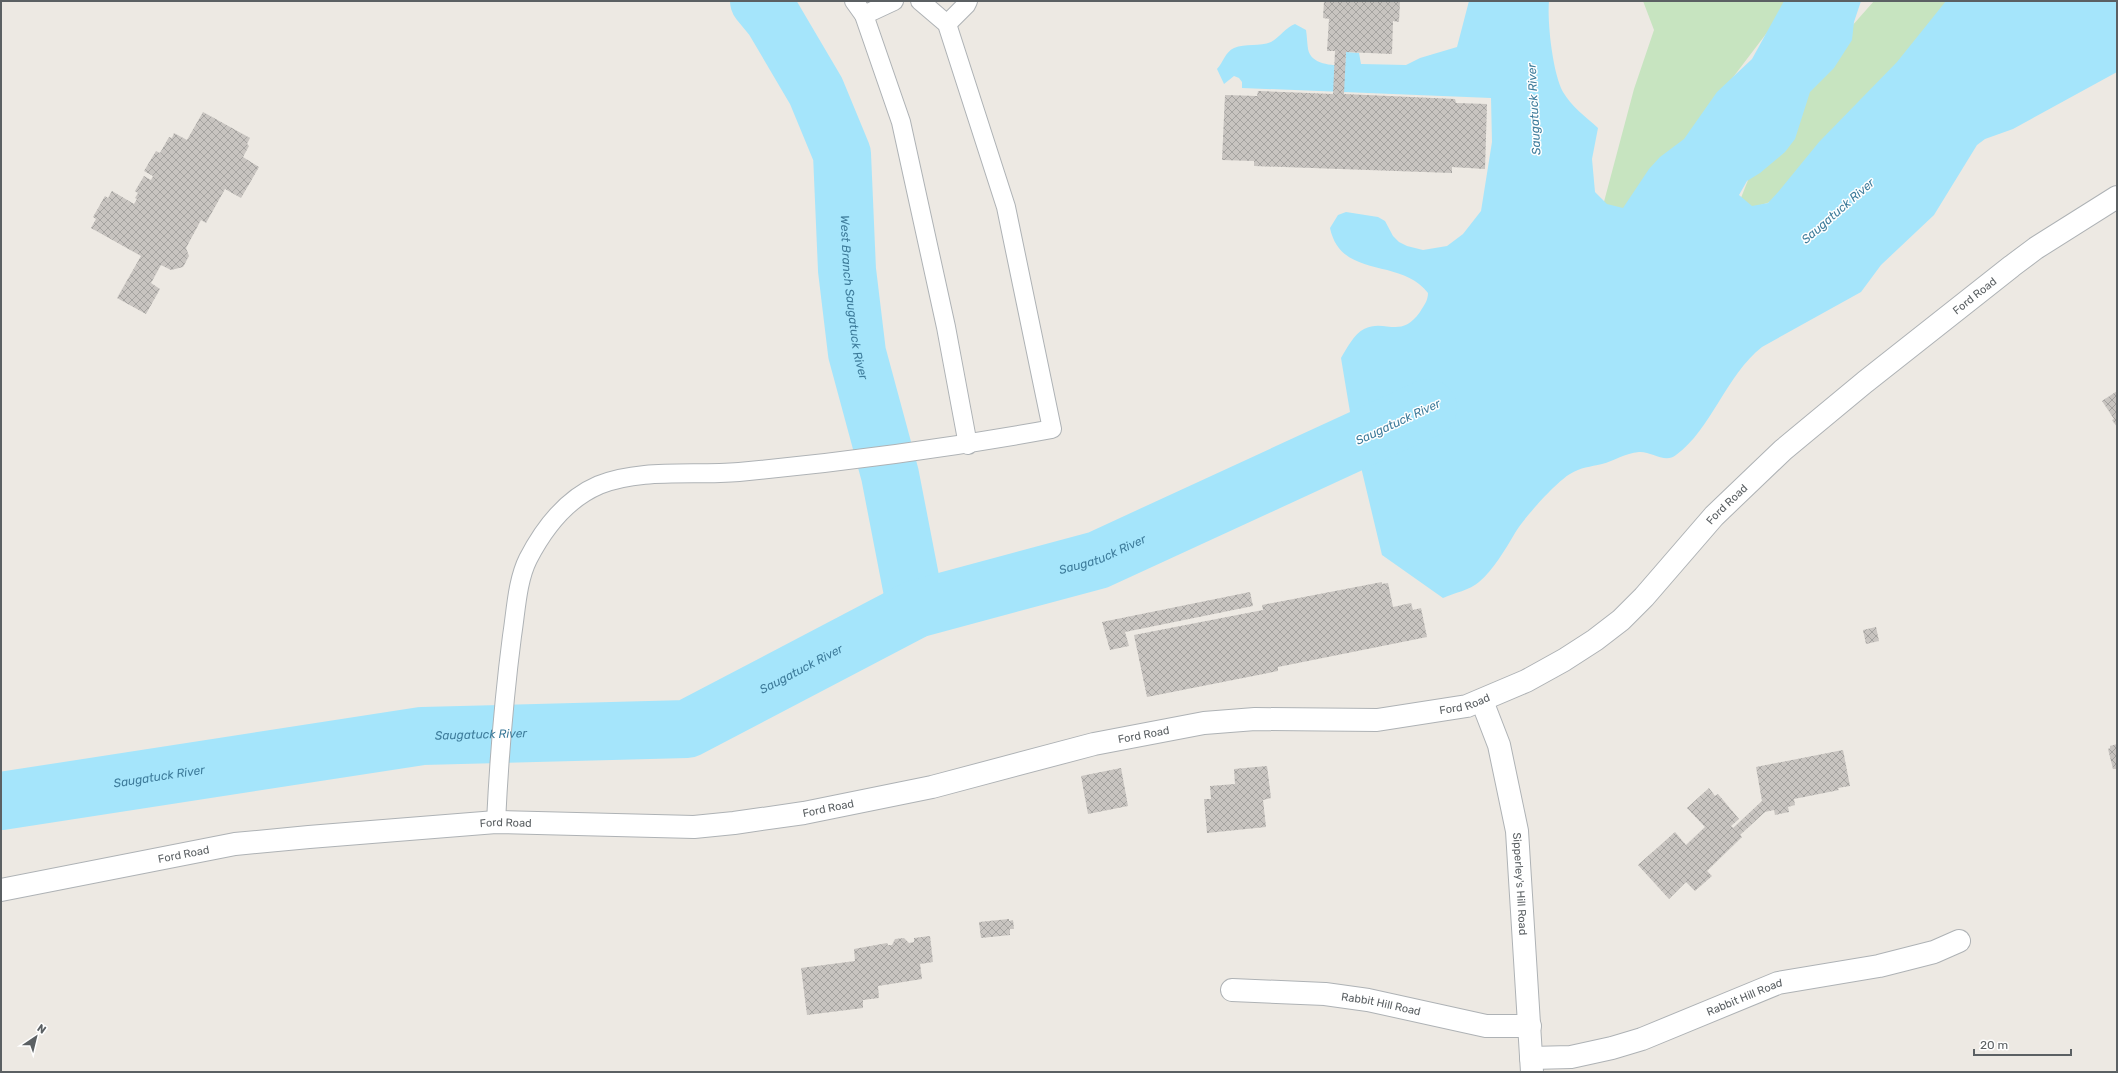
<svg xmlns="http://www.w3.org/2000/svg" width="2118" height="1073" font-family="Rubik,sans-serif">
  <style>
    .park { fill: #c7e4c0 }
    .water { fill: #a5e5fb }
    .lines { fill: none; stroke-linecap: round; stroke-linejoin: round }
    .river { stroke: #a5e5fb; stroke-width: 58 }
    .building { fill: url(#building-cross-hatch) }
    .lane-casing { stroke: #aeb2b5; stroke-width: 20 }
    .street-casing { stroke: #aeb2b5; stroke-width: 24 }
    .lane { stroke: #fff; stroke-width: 18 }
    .street { stroke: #fff; stroke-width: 22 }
    .labels { text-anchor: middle; stroke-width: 3; stroke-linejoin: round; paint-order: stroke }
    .street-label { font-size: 11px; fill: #5b6063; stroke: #fff }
    .water-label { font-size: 12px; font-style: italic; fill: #3e7c9b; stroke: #fff }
  </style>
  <defs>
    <pattern id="building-cross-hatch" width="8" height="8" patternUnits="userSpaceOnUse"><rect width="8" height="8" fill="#c8c4c0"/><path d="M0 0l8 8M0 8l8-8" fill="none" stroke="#a5a3a0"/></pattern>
  </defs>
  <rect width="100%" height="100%" fill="#ede9e3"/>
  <g class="park">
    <path d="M1643 1H1791L1636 205 1597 228 1634 89 1654 30Z"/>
    <path d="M1874 1H2008L1799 193 1735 213 1754 165 1829 52Z"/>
  </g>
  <path class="water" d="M1469 1H1549C1547 23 1553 74 1563 92 1571 106 1586 117 1598 128L1592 159 1595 192 1607 204 1623 208 1649 169 1660 157 1684 139 1717 92 1752 59 1784 1H1861L1854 22 1852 40 1834 68 1810 92 1795 139 1785 152 1760 173 1747 181 1739 195 1752 206 1768 203 1779 191 1819 142 1897 62 1946 1H2117V72L2013 129 1985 139 1977 145 1934 215 1881 265 1861 292 1762 347C1726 375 1711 430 1676 455 1665 464 1651 451 1639 452 1625 453 1614 461 1602 464 1590 467 1581 467 1570 474 1556 482 1523 519 1515 533 1505 550 1493 570 1479 582 1470 590 1454 593 1443 598L1382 555 1355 442 1341 358C1347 348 1354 334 1364 329 1385 318 1400 340 1420 312 1424 305 1428 301 1428 293 1401 257 1341 280 1330 228L1338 215 1346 212 1378 217 1385 221 1393 236 1399 242 1407 246 1423 250 1447 246 1463 234 1481 211 1492 142 1491 98 1242 88V82L1239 78 1234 76 1224 84 1217 69C1223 63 1225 52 1234 48 1245 43 1260 47 1271 42 1280 37 1286 27 1295 24L1306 30C1307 36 1307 42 1308 49 1311 65 1332 65 1345 66L1346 52 1359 53 1361 64 1406 65 1420 58 1457 47Z"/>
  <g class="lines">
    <g class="river">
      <path id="s1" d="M759 1 773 18 816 91 842 154 847 270 857 353 890 475 916 609"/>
      <path id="s2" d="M1 801 422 736 687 729 916 609 1098 560 1428 408"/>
    </g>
  </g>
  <g class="building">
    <path d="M1324 1H1400L1399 22 1393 21 1392 54 1346 52 1344 94 1455 99 1456 103 1487 104 1485 169 1452 167V173L1254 166V161L1222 160 1225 95 1257 96 1258 91 1333 94 1335 51H1327L1329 19 1323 18Z"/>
    <path d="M203 112 250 138 247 144 249 146 243 157 259 167 241 198 225 189 206 223 201 220 186 248 189 256 183 267 171 270 161 265 151 283 160 289 146 314 117 298 141 256 91 228 96 219 93 217 105 196 108 198 112 191 134 204 137 199 135 198 138 193 135 191 144 176 151 180 153 176 144 171 156 151 160 153 169 137 172 138 174 133 187 140Z"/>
    <path d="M2117 391V427L2112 420 2114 419 2102 401Z"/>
    <path d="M1382 582V584L1388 583 1393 607 1411 603 1413 610 1421 608 1427 637 1278 667V671L1147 697 1134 635 1263 610 1262 605Z"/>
    <path d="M1250 592 1253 606 1125 632 1129 646 1110 650 1102 622Z"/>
    <path d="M1876 627 1879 641 1866 644 1863 630Z"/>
    <path d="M2117 744V769H2113L2108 749 2110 748V746Z"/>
    <path d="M1843 750 1850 786 1838 788 1839 790 1794 799 1795 805 1788 807 1789 812 1775 815 1774 810 1765 812 1740 835 1742 837 1707 871 1712 876 1695 891 1686 882 1669 899 1638 865 1675 832 1686 845 1705 827 1687 808 1709 788 1715 796 1718 794 1739 819 1731 826 1733 828 1762 801 1756 767Z"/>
    <path d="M1267 766 1271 798 1263 800 1266 827 1207 833 1204 799H1211L1210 786 1235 784 1234 769Z"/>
    <path d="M1121 768 1128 806 1088 814 1081 776Z"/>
    <path d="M1009 919V921L1013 920 1014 929H1010V935L981 938 979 922Z"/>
    <path d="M930 936 933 962 920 964 922 979 878 986 879 998 863 1000V1008L807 1015 801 968 855 961 854 949 887 943 888 945H892L895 939 904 938 909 943 914 942V938Z"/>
  </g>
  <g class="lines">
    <defs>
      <g id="lane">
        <path d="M854 1 864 15 901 122 946 327 968 445"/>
        <path d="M864 15 894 1"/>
        <path d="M947 24 966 5 968 1"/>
        <path d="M496 822C499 760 504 698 512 636 516 611 517 581 528 559 544 528 566 499 599 485 642 468 693 476 739 472 844 462 949 448 1052 429L1006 207 947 24 920 1"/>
      </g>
      <g id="street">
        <path id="s3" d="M1482 701 1499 745 1517 831 1532 1072"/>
        <path id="s4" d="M1 890 235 844 309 837 496 822 694 827 734 823 804 813 932 787 1094 744 1204 723 1255 719 1377 720 1467 706 1526 681 1564 660 1595 640 1621 620 1644 597 1714 516 1783 450 1865 382 2012 266 2036 248 2117 197"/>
        <path id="s5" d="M1232 990 1325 994 1368 1000 1486 1026H1530"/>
        <path id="s6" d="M1531 1058 1571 1057 1612 1048 1642 1039 1778 983 1879 966 1934 952 1959 941"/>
      </g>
    </defs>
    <use href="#lane" class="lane-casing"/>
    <use href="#street" class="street-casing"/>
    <use href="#lane" class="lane"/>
    <use href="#street" class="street"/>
  </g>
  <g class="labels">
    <g class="street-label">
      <text dy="4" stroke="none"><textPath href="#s4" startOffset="2142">Ford Road</textPath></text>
      <text dy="4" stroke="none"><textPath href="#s4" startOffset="1818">Ford Road</textPath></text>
      <text dy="4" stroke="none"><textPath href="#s4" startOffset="1482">Ford Road</textPath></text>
      <text dy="4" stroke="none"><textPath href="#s4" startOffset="1158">Ford Road</textPath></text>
      <text dy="4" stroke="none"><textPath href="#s4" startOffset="834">Ford Road</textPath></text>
      <text dy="4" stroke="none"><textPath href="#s4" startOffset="510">Ford Road</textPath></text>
      <text dy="4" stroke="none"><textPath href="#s4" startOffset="186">Ford Road</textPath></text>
      <text dy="4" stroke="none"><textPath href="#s3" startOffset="188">Sipperley's Hill Road</textPath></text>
      <text dy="4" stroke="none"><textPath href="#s6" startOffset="224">Rabbit Hill Road</textPath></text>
      <text dy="4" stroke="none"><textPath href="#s5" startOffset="150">Rabbit Hill Road</textPath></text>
    </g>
    <g class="water-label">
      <text transform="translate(1534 109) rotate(-93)" y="4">Saugatuck River</text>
      <text transform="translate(1838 211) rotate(-41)" y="4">Saugatuck River</text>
      <text dy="4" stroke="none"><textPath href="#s1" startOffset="319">West Branch Saugatuck River</textPath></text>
      <text transform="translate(1398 422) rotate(-25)" y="4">Saugatuck River</text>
      <text dy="4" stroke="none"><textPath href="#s2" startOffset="1144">Saugatuck River</textPath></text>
      <text dy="4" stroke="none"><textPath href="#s2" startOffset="820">Saugatuck River</textPath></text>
      <text dy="4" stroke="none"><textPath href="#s2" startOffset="485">Saugatuck River</textPath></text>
      <text dy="4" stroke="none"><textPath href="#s2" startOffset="160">Saugatuck River</textPath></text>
    </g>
  </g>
  <rect width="2118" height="1073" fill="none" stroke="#5b6063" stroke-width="4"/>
  <g transform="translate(36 1037) rotate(35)" stroke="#ffffff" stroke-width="3" paint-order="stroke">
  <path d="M0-3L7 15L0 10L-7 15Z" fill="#5b6063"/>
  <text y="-6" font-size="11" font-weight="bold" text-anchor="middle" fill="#5b6063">N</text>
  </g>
  <path d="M1974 1049v6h97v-6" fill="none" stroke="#5b6063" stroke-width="2"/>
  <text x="1980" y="1049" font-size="12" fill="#5b6063" stroke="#ffffff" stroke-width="3" paint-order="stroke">20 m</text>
</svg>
